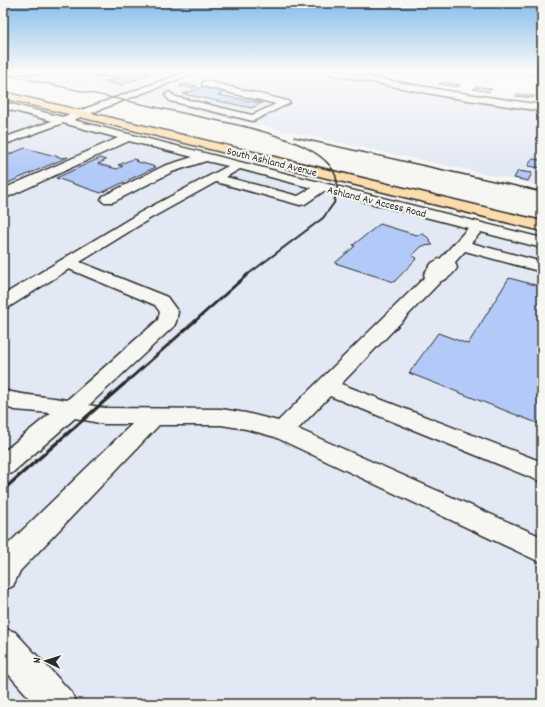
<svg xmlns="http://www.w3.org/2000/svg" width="545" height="707" font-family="Dekko,sans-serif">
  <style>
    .built { fill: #e2e8f4 }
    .water { fill: #91c9f0; stroke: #688aa1 }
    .building { fill: #b3c9f8; stroke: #2b2b2b }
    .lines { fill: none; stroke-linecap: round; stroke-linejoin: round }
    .minor-casing { stroke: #2b2b2b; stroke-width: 3 }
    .major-casing { stroke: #2b2b2b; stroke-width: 3 }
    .minor { fill: #f6f6f2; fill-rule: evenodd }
    .major { fill: #fcdcac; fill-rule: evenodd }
    .rail-far3 { stroke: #2b2b2b; stroke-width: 1.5 }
    .rail-far2 { stroke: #2b2b2b; stroke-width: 2 }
    .rail-far1 { stroke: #2b2b2b; stroke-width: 3 }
    .rail { stroke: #2b2b2b; stroke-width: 3.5 }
    .labels { text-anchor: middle; stroke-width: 4; stroke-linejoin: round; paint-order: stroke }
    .far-street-label { font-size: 11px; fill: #2b2b2b; stroke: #f6f6f2 }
  </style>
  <rect width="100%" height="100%" fill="#f6f6f2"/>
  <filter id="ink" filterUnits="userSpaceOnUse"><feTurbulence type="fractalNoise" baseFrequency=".025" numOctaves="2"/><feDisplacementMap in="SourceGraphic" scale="8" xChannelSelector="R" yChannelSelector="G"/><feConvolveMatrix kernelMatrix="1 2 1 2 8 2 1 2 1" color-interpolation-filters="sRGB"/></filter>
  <g filter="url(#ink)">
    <g class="built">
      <path d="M7 71H325L374 81 542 108V186Z"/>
      <path d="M3 105 542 243V704H3Z"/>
    </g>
    <path class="water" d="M373 71H542V76L506 73 413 75Z"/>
    <g class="building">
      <path d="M111 71H156L145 74 148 75 121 85 103 82 107 80 113 81 121 78 94 76Z"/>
      <path d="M442 82 460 85 457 87 439 84Z"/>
      <path d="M184 84 197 86 192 88 179 86Z"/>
      <path d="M203 87 226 92 218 95 262 103 252 108 183 94Z"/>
      <path d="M476 87H482L492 89 489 92 473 89Z"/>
      <path d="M518 94 535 96 533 98 515 96Z"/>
      <path d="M25 148 63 158 68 157 3 185V157Z"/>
      <path d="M100 158 106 160 98 164 117 169 123 166 118 165 133 159 137 160 135 161 156 167 101 193 56 178Z"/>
      <path d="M532 159 542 160 541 168 528 166Z"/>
      <path d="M518 171 532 173 528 181 514 178Z"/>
      <path d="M380 224 416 235 423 234 431 240 430 242 433 245 422 246 412 256 417 258 394 282 335 263 355 246 353 245Z"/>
      <path d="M509 278 539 286 542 281V425L409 373 438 333 468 344Z"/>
    </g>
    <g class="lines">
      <defs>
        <g id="minor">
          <path d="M19 71H44L43 73 31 74 20 73Z"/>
          <path d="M189 71H200L73 120 542 238V248L481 232 471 243 542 262V272L465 251 455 262 457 268C453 274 448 279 441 281L341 384 542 462V482L330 396 298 429 542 537V563L275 437 246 429 221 425H159L20 571 13 586 3 590V549L132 424H104L75 418 12 473 3 476V452L51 413 15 410 3 406V390C24 396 45 396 67 400L158 320 160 312 155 305 69 269 9 307 3 308V295L141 212 228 166 206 161 172 172 113 202H103L101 199 103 196 164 166 193 157 129 141 10 196 3 197V189L118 138 63 123 3 145V138L52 121 3 108V102L62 117ZM240 169 312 188 298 196 226 177ZM216 182 300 205 305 204 324 191 468 228 441 258 432 263 424 274 425 277 278 421 246 413 221 409 104 408 89 405 174 326 176 322 178 312 167 297 80 262 151 218Z"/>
          <path d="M321 71H336L448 91 542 105V111L448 97 325 73Z"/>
          <path d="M206 81 288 101 290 103 253 121 170 101 165 95 169 92 176 97 252 115 276 104 203 86 202 84 203 82Z"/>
          <path d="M3 628 15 632 71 692 77 704H35L3 668Z"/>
        </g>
        <path id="major" d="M3 92 542 221V231L3 98Z"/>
      </defs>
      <use href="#minor" class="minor-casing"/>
      <use href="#major" class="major-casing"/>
      <use href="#minor" class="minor"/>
      <use href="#major" class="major"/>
      <g class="rail-far3">
        <path d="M3 74 247 127"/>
        <path d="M243 126C271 134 342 150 337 189"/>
        <path d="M294 137 530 189"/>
      </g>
      <g class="rail-far2">
        <path d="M526 188 542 192"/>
        <path d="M247 275 323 218 334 203 337 188"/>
      </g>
      <path class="rail-far1" d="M123 385 248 274"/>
      <path class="rail" d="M3 490 124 384"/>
    </g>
  </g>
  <linearGradient id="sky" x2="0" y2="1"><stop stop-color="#85bceb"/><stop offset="0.42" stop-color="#fbfbf9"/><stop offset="1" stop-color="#fbfbf9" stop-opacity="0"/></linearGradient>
  <rect width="545" height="170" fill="url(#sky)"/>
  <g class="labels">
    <g class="far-street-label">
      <text transform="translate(272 161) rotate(14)" y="4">South Ashland Avenue</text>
      <text transform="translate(377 201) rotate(14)" y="4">Ashland Av Access Road</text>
    </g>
  </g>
  <rect width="545" height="707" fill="none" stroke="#f6f6f2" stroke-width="16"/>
  <rect x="8" y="8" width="529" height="691" fill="none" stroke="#2b2b2b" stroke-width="1.5" filter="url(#ink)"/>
  <g transform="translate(46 661) rotate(274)" stroke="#f6f6f2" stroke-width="3" paint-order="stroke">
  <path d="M0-3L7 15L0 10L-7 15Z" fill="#2b2b2b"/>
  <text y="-6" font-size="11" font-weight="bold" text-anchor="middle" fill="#2b2b2b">N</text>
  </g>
</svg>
